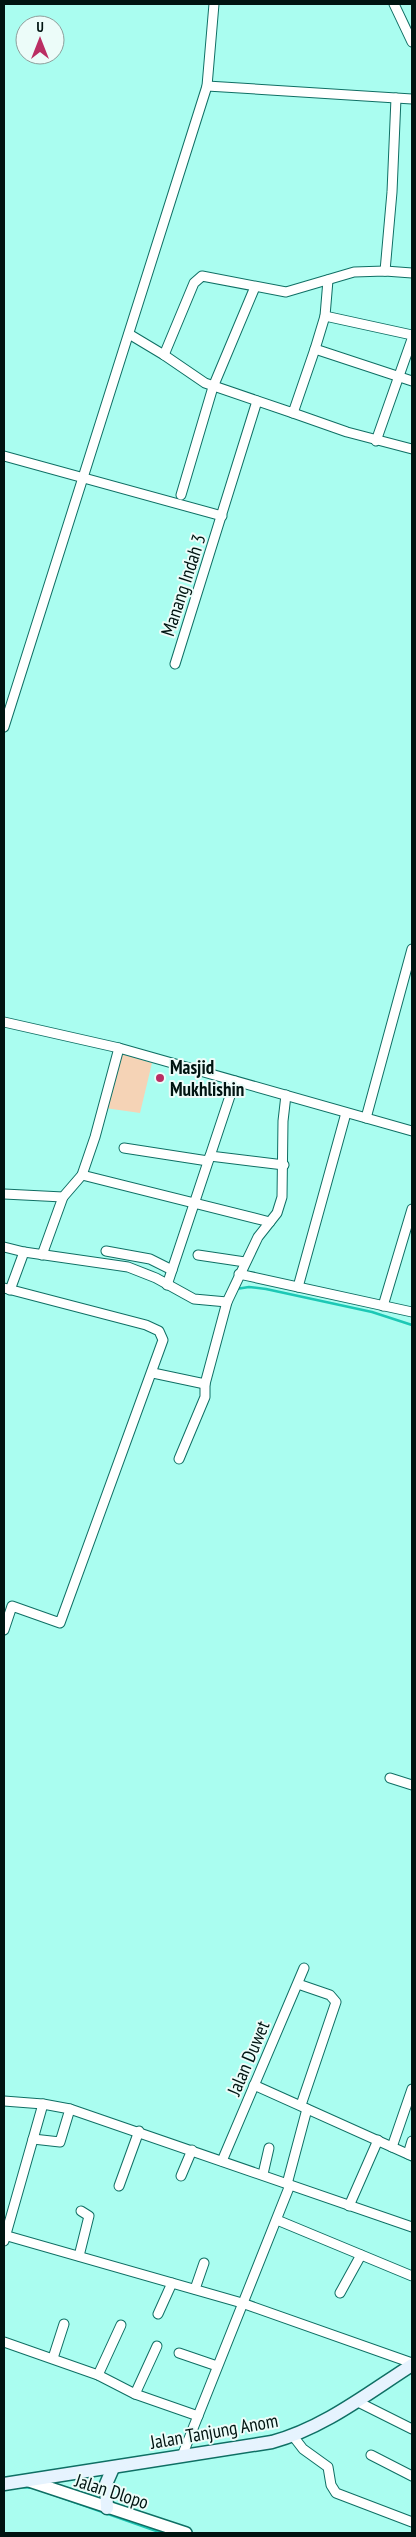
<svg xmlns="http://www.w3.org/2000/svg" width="416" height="2537" font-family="'PT Sans Narrow',sans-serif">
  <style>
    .green { fill: #f5d3b6 }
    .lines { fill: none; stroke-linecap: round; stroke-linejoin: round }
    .stream { stroke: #1cc8b5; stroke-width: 2.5 }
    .minor-casing { stroke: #0f6f64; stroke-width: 11 }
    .tertiary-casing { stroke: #0f6f64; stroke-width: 14 }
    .secondary-casing { stroke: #0f6f64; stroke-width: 15 }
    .minor { stroke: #fff; stroke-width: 9 }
    .tertiary { stroke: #fff; stroke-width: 11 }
    .secondary { stroke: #e6f3fe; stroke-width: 12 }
    .poi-dot { fill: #ba2e63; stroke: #ecfcf9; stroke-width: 2 }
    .labels { text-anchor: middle; stroke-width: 4; stroke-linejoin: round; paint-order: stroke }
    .street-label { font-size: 19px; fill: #001411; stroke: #ecfcf9 }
    .poi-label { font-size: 19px; font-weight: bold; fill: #001411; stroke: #ecfcf9; text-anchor: start }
  </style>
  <rect width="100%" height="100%" fill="#aafdf0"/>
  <path class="green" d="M119 1053 152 1063 140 1113 105 1108Z"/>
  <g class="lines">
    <g class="stream">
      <path d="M236 1289 249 1287 266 1289 372 1312 412 1325"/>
      <path d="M20 2487 35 2488"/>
      <path d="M40 2490 162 2533"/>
    </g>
    <defs>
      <g id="minor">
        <path d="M394 4 412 42"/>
        <path d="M207 86 412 99"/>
        <path d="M385 271 392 192 396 98"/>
        <path d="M325 316 412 335"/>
        <path d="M129 334 164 355 205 383 293 413 315 349 412 381"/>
        <path d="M315 349 325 316 328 280"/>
        <path d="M164 355 194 283 202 276 286 292 354 272 385 271 412 273"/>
        <path d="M293 413 347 432 412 449"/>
        <path d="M376 441 412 339"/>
        <path d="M4 456 222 516"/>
        <path d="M181 495 213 387 255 287"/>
        <path d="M175 664 257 401"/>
        <path d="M4 727 207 86 214 4"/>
        <path d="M4 1022 119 1048 412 1131"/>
        <path d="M366 1118 412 949"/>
        <path d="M124 1148 208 1161"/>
        <path d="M210 1156 284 1165"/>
        <path d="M82 1175 270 1222"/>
        <path d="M4 1194 63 1197"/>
        <path d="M4 1247 24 1252 128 1267 156 1278 194 1299 227 1302"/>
        <path d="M106 1251 150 1259 172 1270"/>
        <path d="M42 1255 63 1197 82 1175 95 1137 119 1048"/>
        <path d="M198 1255 245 1262"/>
        <path d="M239 1274 412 1312"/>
        <path d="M167 1285 235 1081"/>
        <path d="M298 1287 346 1113"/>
        <path d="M4 1288 146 1325 159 1331 163 1340 60 1623 12 1606 4 1630"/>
        <path d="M10 1290 24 1252"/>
        <path d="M383 1306 412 1209"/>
        <path d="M153 1373 205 1384 227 1302 258 1237 277 1213 282 1197 283 1121 286 1095"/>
        <path d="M179 1459 205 1397V1384"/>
        <path d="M390 1778 412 1785"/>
        <path d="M298 1984 330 1995 336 2002 301 2105"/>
        <path d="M254 2085 412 2156"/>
        <path d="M4 2101 43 2104 70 2109 412 2227"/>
        <path d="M33 2139 60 2142 70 2109"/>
        <path d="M392 2147 412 2089"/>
        <path d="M408 2154 412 2141"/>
        <path d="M222 2161 304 1968"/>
        <path d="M263 2174 269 2148"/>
        <path d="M181 2176 192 2150"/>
        <path d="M287 2184 307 2109"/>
        <path d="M119 2186 139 2131"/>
        <path d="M349 2206 378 2140"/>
        <path d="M277 2220 412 2276"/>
        <path d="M4 2235 242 2303 412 2363"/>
        <path d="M4 2241 43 2104"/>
        <path d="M79 2256 89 2216 81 2211"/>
        <path d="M195 2289 204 2263"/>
        <path d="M340 2293 361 2255"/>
        <path d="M158 2314 172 2283"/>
        <path d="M4 2342 98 2375 135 2394 198 2416"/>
        <path d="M179 2353 217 2366"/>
        <path d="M53 2358 64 2324"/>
        <path d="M98 2375 121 2325"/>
        <path d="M135 2394 157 2346"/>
        <path d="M356 2401 412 2429"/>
        <path d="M293 2436 303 2449 328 2467 331 2485 336 2493 412 2522"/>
        <path d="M371 2455 412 2476"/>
        <path d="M182 2456 290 2185"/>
      </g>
      <path id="tertiary" d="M29 2481 186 2533"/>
      <g id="secondary">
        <path d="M4 2484 272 2442C324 2428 368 2393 412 2365"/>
        <path d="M107 2508 106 2484 113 2468"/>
      </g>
    </defs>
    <use href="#minor" class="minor-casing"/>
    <use href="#tertiary" class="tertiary-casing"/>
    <use href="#secondary" class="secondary-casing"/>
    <use href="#minor" class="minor"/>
    <use href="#tertiary" class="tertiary"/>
    <use href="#secondary" class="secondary"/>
  </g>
  <circle class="poi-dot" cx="160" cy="1078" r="5"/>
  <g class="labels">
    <g class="street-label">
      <text transform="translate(183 585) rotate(-72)" y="7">Manang Indah 3</text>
      <text transform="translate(248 2058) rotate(-67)" y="7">Jalan Duwet</text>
      <text transform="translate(214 2431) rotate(-10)" y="7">Jalan Tanjung Anom</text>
      <text transform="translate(112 2491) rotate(18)" y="7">Jalan Dlopo</text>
    </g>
    <g class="poi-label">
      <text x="170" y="1074">Masjid<tspan x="170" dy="22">Mukhlishin</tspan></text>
    </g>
  </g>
  <rect width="416" height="2537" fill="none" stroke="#001411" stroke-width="10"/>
  <g transform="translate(40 40)"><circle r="24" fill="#ecfcf9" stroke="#8e9f9c"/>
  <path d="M0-4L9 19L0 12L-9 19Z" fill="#ba2e63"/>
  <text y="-8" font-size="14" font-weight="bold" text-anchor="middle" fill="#001411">U</text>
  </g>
</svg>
